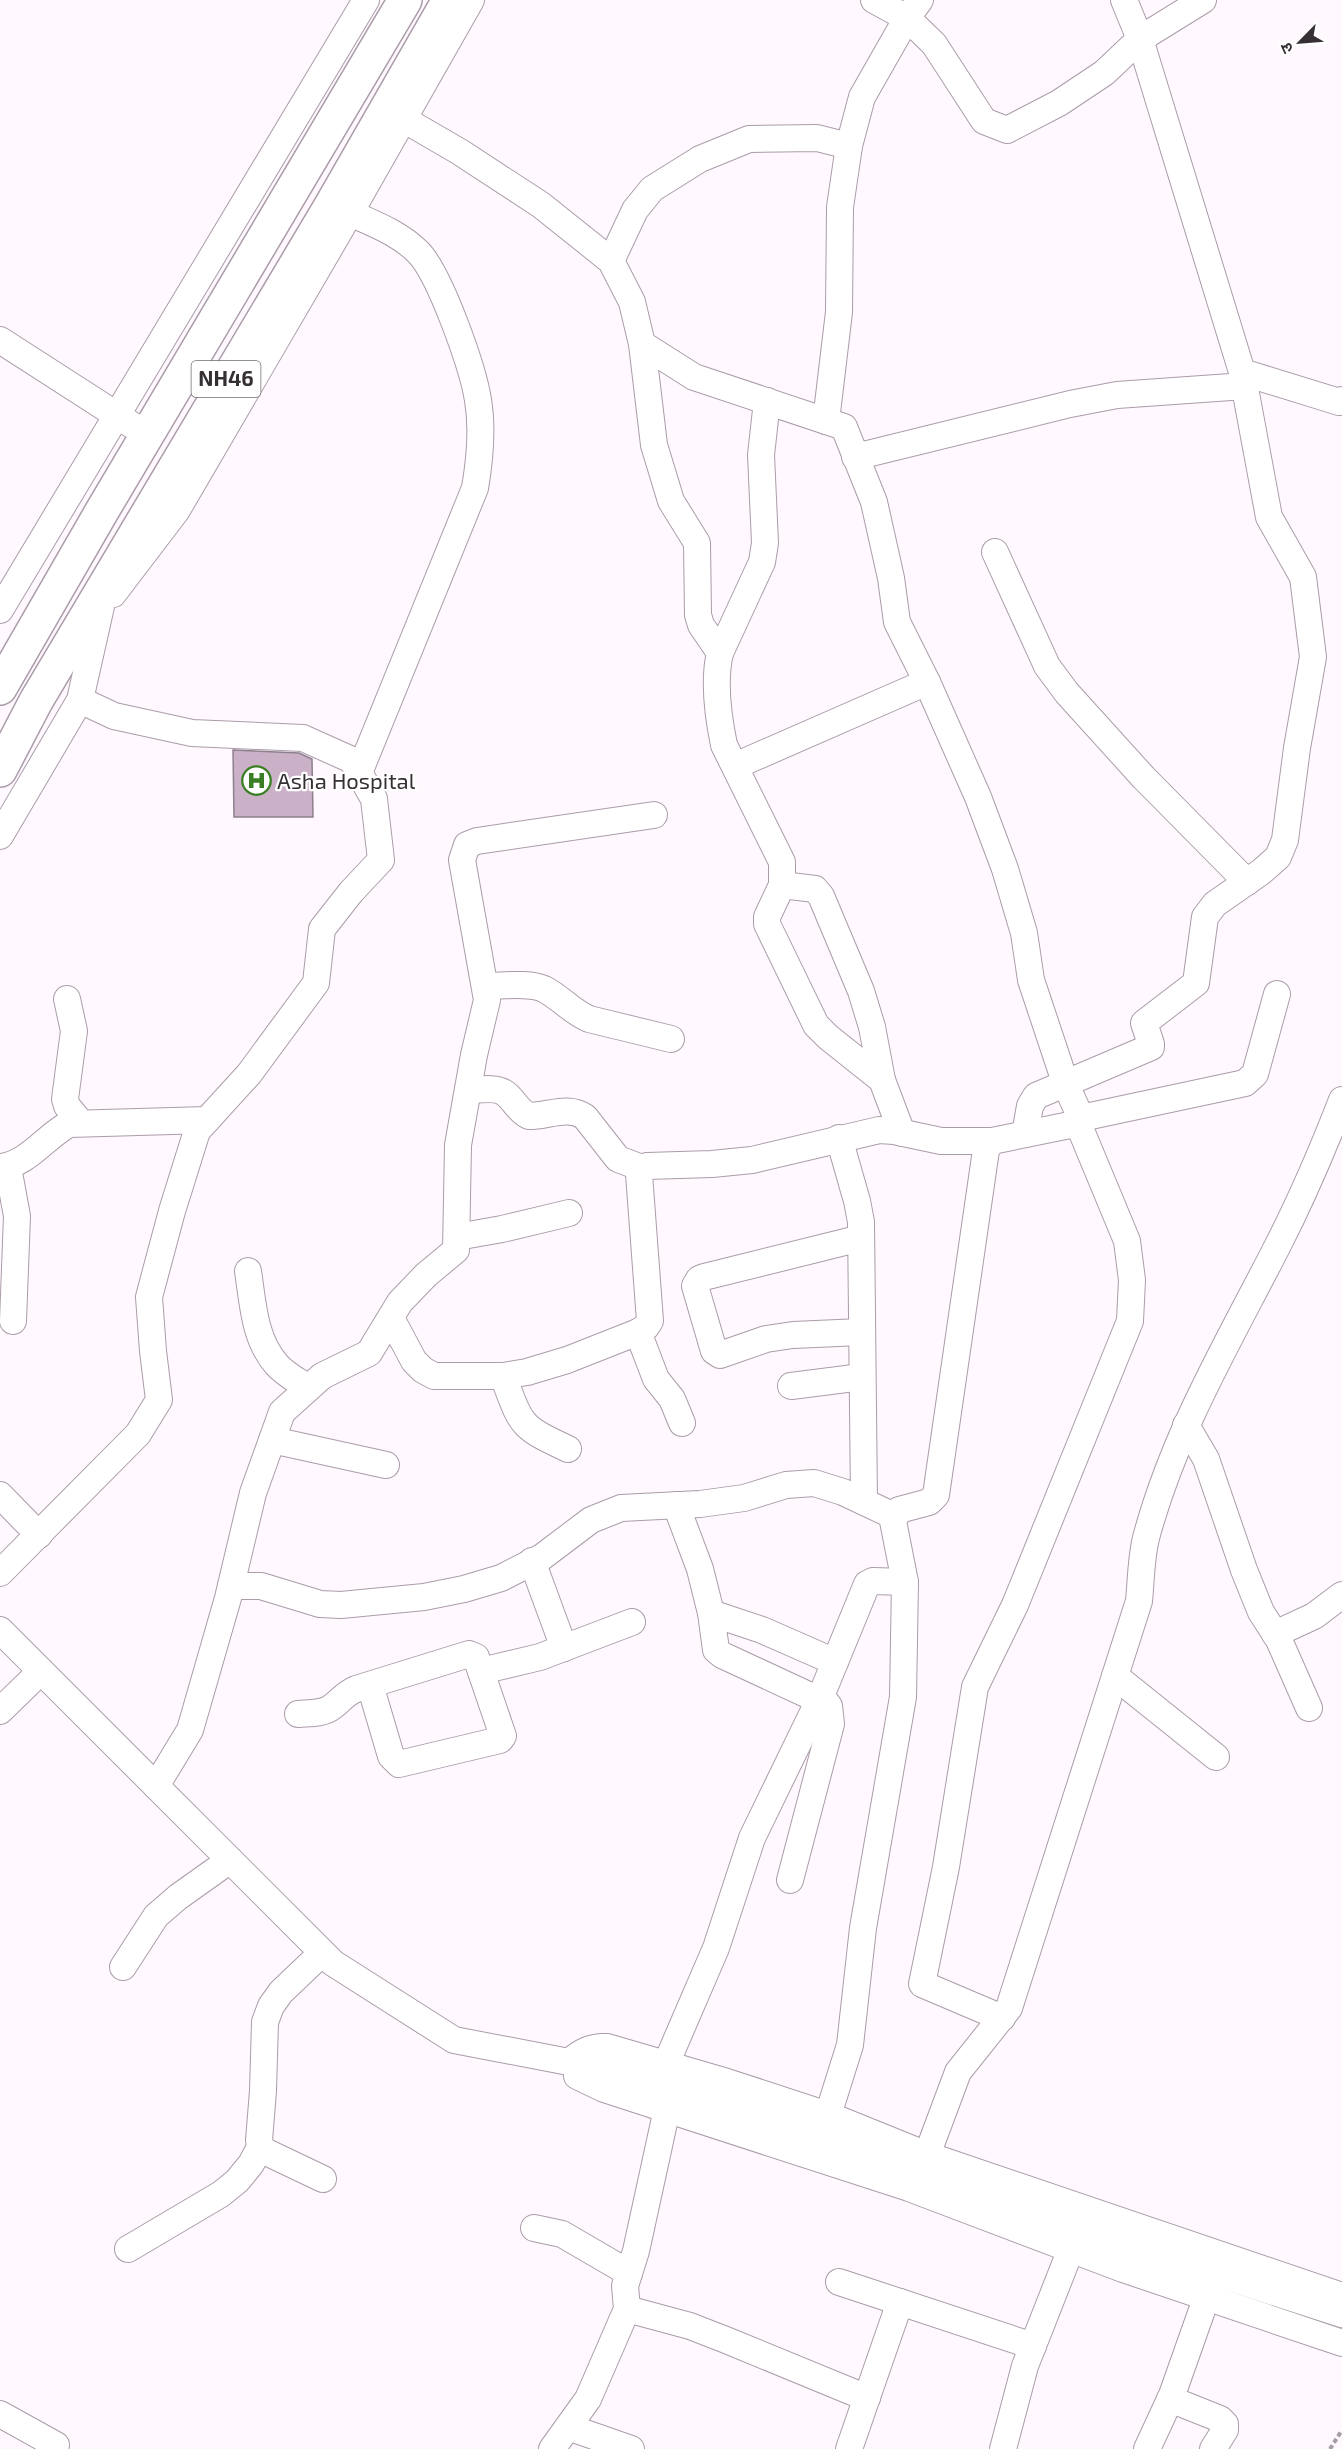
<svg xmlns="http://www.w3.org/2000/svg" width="1342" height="2449" font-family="'Exo 2','Noto Sans Devanagari',sans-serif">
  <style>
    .building { fill: #cab1c7; stroke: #8d808c; stroke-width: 1.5 }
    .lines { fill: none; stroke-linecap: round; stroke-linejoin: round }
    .minor-casing { stroke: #aa9ca9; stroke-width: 28 }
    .highway-casing { stroke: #aa9ca9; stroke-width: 36 }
    .path { stroke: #a49da3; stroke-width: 4; stroke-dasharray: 4.5 3; stroke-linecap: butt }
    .minor { stroke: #fff; stroke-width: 26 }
    .highway { stroke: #fff; stroke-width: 33 }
    .labels { text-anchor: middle; stroke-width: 4.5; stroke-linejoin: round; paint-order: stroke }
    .shield { fill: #fff; stroke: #726e72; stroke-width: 1.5 }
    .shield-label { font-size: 21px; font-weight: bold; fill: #363035 }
    .poi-label { font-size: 22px; fill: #363035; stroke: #fff; text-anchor: start }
  </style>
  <rect width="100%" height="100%" fill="#fff8fe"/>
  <path class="building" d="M233 750 299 753 312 759 313 817H234Z"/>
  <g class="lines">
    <defs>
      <g id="minor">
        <path d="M920 0 907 18 934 44 984 121 1007 130 1059 103 1104 73 1140 39 1203 0"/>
        <path d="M1124 0 1140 39 1242 372 1339 402 1342 400"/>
        <path d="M386 109 460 152 541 205 611 261 632 302 642 344 694 377 844 427 874 502 891 578 897 622 927 682 978 797 1005 869 1024 933 1031 980 1066 1085 1081 1118 1078 1123 1070 1125 992 1141 986 1150 936 1495 929 1502 899 1510 893 1521 905 1582 903 1697 863 1928 850 2045 828 2115"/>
        <path d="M350 213C374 224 399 233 418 252 440 274 473 368 478 400 483 430 480 459 475 488L359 773"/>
        <path d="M611 261 635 210 652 189 700 159 749 139 817 138 849 146"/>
        <path d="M0 340 132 425"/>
        <path d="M642 344 654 445 671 501 697 543 698 615 701 625 720 653"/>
        <path d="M767 401 761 455 765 543 762 562 720 653C713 682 718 716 724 745L782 862V885L767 917V924L816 1025 828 1037 882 1080 902 1133"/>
        <path d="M826 421 839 312 840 207 849 146 862 97 907 18 874 0"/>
        <path d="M855 457 1070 404 1117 395 1245 386"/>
        <path d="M995 552 1047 666 1067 693 1144 778 1247 882"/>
        <path d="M113 594 177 510 350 213 471 0"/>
        <path d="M0 610 366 0"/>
        <path d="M735 766 927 682"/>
        <path d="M0 836 80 700 102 602"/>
        <path d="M782 885 815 889 821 896 861 991 872 1027 882 1080"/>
        <path d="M486 986C503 986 529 982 544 989 560 997 572 1012 589 1019L671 1039"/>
        <path d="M67 999 74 1031 65 1099 67 1106 81 1123"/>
        <path d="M468 1090C478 1090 495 1087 503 1092 514 1098 517 1111 529 1116 549 1116 568 1105 585 1117L618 1159 642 1168"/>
        <path d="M1081 1118 1245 1083 1255 1074 1277 994"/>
        <path d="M1025 1134 1030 1106 1036 1096 1151 1047V1044L1144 1023 1196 983 1205 917 1215 904 1261 872 1278 857 1285 840 1297 748 1313 657 1303 577 1269 517 1242 372"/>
        <path d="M839 1138 857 1201 861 1222 864 1502"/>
        <path d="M0 1167C27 1165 46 1136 69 1124L207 1120"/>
        <path d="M8 1167 17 1216 13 1321"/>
        <path d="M457 1237 502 1229 569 1213"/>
        <path d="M248 1271C253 1304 254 1339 277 1365 285 1374 298 1381 308 1388"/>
        <path d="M391 1318 414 1361 423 1370 434 1376H503L527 1372 567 1360 638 1332 646 1327 650 1321 639 1174 642 1168 647 1166 712 1164 752 1160 879 1130 894 1131 941 1141H992"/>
        <path d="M638 1332 656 1379 672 1399 682 1423"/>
        <path d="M861 1332 793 1335 766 1339 720 1355 714 1351 695 1286 699 1279 704 1277 861 1238"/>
        <path d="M503 1376C522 1426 519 1426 568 1449"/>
        <path d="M791 1386 862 1377"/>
        <path d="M1186 1425 1206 1459 1244 1570 1261 1612 1279 1640 1309 1708"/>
        <path d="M272 1440 386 1465"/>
        <path d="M0 1495 39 1535"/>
        <path d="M676 1505 700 1569 711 1613 716 1650 722 1655 819 1700"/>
        <path d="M532 1561 564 1648"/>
        <path d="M0 1573 138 1434 159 1400 153 1351 149 1297 172 1211 197 1131 249 1074 316 983 322 929 351 892 381 860 374 799 352 760 303 738 192 733 114 716 80 700"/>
        <path d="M231 1586H261L320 1604 341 1605 424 1597 464 1589 501 1578 542 1557 591 1520 621 1508 700 1504 744 1498 786 1485 814 1483 843 1492 894 1516"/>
        <path d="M711 1613 762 1630 835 1662"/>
        <path d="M0 1630 333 1963 454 2040 569 2062 687 2092 930 2174 1074 2228 1342 2314"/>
        <path d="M1275 1634 1314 1616 1342 1595"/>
        <path d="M481 1671 540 1657 632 1622"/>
        <path d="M1115 1676 1216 1757"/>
        <path d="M0 1711 41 1671"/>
        <path d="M298 1714C309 1713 323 1714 332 1707 341 1700 346 1693 356 1689L469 1654 476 1657 503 1736 500 1740 399 1764 391 1756 370 1685"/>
        <path d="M156 1786 190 1730 228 1598 253 1493 282 1412 322 1376 369 1353 400 1302 426 1275 456 1250 458 1145 474 1055 487 1000 462 860 467 845 477 841 654 815"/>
        <path d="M790 1880 831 1724 829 1706 821 1696"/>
        <path d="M322 1953 281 1992 271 2006 265 2022 263 2091 259 2140 262 2150 323 2179"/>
        <path d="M123 1967 156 1916 178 1897 230 1860"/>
        <path d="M1002 2018 922 1984 946 1867 975 1687 1015 1605 1130 1321 1132 1280 1127 1241 1078 1123"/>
        <path d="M569 2062C581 2052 591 2046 607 2047L727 2082 828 2115 927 2155 1342 2296"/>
        <path d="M666 2064 716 1948 752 1838 821 1696 867 1584 873 1581 905 1582"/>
        <path d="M577 2076 604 2089 909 2188 1123 2269 1342 2343"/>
        <path d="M927 2155 958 2072 1009 2008 1139 1601C1141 1581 1141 1558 1146 1538 1174 1433 1229 1341 1278 1245 1302 1198 1323 1149 1342 1100"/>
        <path d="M534 2228 562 2234 629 2273"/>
        <path d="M128 2249 221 2194 237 2181 251 2164 260 2147"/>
        <path d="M839 2282 1033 2346"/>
        <path d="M627 2309 690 2326 726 2340 867 2398"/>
        <path d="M1170 2399 1220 2419 1225 2424V2430L1213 2449"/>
        <path d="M0 2414 56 2445"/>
        <path d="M568 2427 631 2449"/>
        <path d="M552 2449 588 2399 627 2309 625 2286 636 2251 667 2109"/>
        <path d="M849 2449 900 2302"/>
        <path d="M1003 2449 1025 2366 1071 2249"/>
        <path d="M1147 2449 1172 2395 1207 2296"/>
      </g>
      <g id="highway">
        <path d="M0 688 102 511 405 0"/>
        <path d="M0 770 36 701 332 204 449 0"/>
      </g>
    </defs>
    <use href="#minor" class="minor-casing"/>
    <use href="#highway" class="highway-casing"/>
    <path class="path" d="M1330 2449 1342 2430"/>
    <use href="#minor" class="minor"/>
    <use href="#highway" class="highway"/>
  </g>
  <defs>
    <symbol id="hospital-ring" viewBox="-11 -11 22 22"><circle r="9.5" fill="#fff" stroke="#3a7f23" stroke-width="1.5"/><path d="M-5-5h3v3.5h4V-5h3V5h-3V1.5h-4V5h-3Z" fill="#3a7f23"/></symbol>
  </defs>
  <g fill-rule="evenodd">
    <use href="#hospital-ring" x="240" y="764" width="33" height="33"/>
  </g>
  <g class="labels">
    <rect class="shield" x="191.5" y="361" width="69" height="36" rx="4.5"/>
    <g class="shield-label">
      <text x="226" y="386">NH46</text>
    </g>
    <g class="poi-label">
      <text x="277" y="789">Asha Hospital</text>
    </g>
  </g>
  <g transform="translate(1300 42) rotate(245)" stroke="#ffffff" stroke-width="4.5" paint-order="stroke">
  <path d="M0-4.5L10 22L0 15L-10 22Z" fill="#363035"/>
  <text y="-9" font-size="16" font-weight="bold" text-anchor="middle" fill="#363035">उ</text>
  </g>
</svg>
